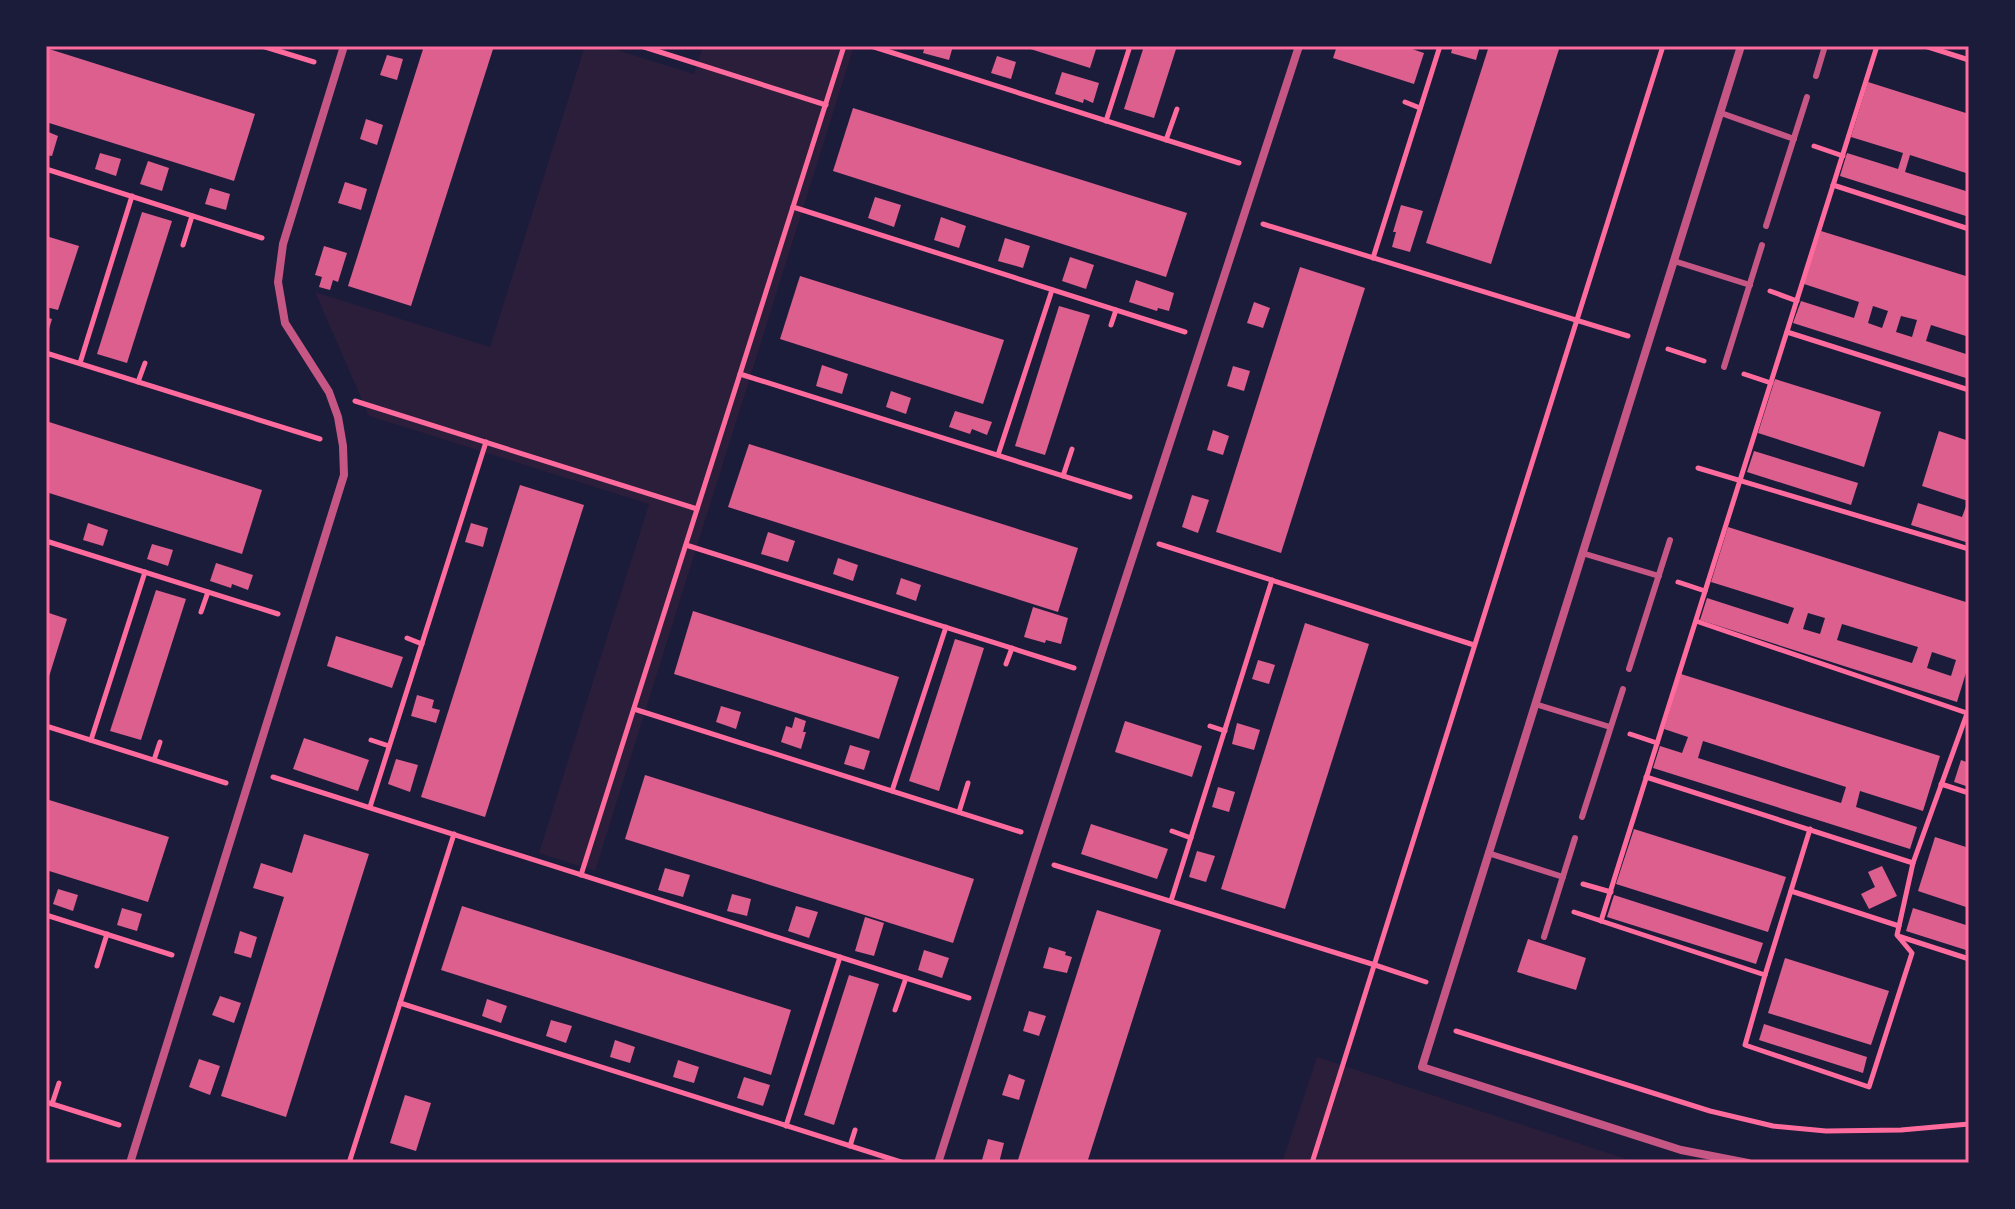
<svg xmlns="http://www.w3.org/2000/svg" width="2015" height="1209" font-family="Georgia,serif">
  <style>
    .green { fill: #2a1e3b }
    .building { fill: #dd5f8e; fill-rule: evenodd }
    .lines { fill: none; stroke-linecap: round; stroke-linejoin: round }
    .path { stroke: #ff6b9d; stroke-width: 5 }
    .service { stroke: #c65784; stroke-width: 6 }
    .minor { stroke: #c65784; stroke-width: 8 }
    .neatline { fill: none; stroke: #ff6b9d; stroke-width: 3 }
  </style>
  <rect width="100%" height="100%" fill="#1b1b3a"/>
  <g class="green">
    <path d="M585 46H604L694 74 703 46H854L595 871 539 853 649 504 369 416 315 292 490 347Z"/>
    <path d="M1317 1057 1638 1163H1282Z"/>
  </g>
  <g class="building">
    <path d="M424 46H494L411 306 348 286Z"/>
    <path d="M925 46H953L949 60 923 53Z"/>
    <path d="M1021 46H1097L1090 68Z"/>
    <path d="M1144 46H1177L1154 118 1124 109Z"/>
    <path d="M1337 46H1403L1424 53 1414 84 1333 58Z"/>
    <path d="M1453 46H1480L1476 60 1451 53Z"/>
    <path d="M1489 46H1560L1491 264 1426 243Z"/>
    <path d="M46 48 255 114 234 181 46 122Z"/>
    <path d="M387 55 403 59 397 80 380 75Z"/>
    <path d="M997 56 1016 62 1011 79 991 73Z"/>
    <path d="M1062 72 1099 83 1093 103 1084 99 1083 103 1055 94Z"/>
    <path d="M1868 82 1969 114V174L1910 155 1905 172 1969 192V217L1840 176 1847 153 1898 169 1903 153 1851 137Z"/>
    <path d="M853 108 1187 213 1166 277 833 171Z"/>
    <path d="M366 119 383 125 377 145 360 139Z"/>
    <path d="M46 131 58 136 52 156 46 155Z"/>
    <path d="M100 153 121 159 116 176 95 169Z"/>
    <path d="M148 161 169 168 162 191 140 184Z"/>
    <path d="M345 182 367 189 361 210 338 203Z"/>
    <path d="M210 188 230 194 226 210 205 204Z"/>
    <path d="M875 197 901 205 894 227 868 218Z"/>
    <path d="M1401 205 1423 211 1410 252 1392 247 1396 232H1393Z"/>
    <path d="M142 212 172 221 127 363 97 354Z"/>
    <path d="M941 217 966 226 959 248 934 240Z"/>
    <path d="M1821 231 1969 277V337L1931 325 1926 341 1969 355V379L1793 323 1801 301 1854 318 1859 302 1804 284ZM1873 306 1888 311 1882 328 1868 323ZM1901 316 1917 320 1912 337 1896 332Z"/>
    <path d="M46 236 79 246 58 310 46 307Z"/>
    <path d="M1005 238 1030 246 1023 268 998 261Z"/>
    <path d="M324 246 347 253 338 282 333 280 330 290 319 287 322 277 315 275Z"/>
    <path d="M1070 257 1094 265 1086 289 1062 281Z"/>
    <path d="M1300 267 1365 288 1281 553 1216 532Z"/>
    <path d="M800 276 1004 340 983 404 780 339Z"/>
    <path d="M1136 280 1174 293 1169 311 1158 308 1157 311 1129 302Z"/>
    <path d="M1254 302 1270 308 1263 328 1247 323Z"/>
    <path d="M1059 306 1090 315 1045 455 1015 446Z"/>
    <path d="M46 317 52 319 47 336H46Z"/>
    <path d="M822 365 848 374 842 394 816 386Z"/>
    <path d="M1233 366 1250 371 1244 391 1227 386Z"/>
    <path d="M1775 379 1881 412 1864 467 1758 433Z"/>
    <path d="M891 391 911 398 906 414 886 407Z"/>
    <path d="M955 411 992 422 987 435 972 429 970 434 949 427Z"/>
    <path d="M46 421 262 490 242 554 46 492Z"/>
    <path d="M1213 430 1229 436 1223 455 1207 450Z"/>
    <path d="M1939 431 1969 441V543L1911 525 1918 503 1962 517 1968 501 1922 486Z"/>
    <path d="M749 444 1078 548 1058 612 728 507Z"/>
    <path d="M1754 451 1858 483 1851 505 1747 472Z"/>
    <path d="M520 485 584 505 485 817 421 797Z"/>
    <path d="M1192 495 1209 500 1198 533 1182 527Z"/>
    <path d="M88 523 108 530 103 546 83 540Z"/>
    <path d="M471 523 488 528 483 547 465 542Z"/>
    <path d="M1728 527 1969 603V663L1957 702 1700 620 1707 598 1788 624 1794 608 1711 582ZM1808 613 1825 618 1820 634 1803 629ZM1842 624 1918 647 1912 663 1837 640ZM1932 652 1956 660 1951 676 1927 668Z"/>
    <path d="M768 532 795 541 788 562 761 554Z"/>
    <path d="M152 544 173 550 168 566 147 559Z"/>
    <path d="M838 558 858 565 853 581 833 574Z"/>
    <path d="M216 563 253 575 248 590 232 584 231 588 210 581Z"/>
    <path d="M901 578 921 585 916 601 896 594Z"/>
    <path d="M156 590 186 599 141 740 110 731Z"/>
    <path d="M1033 607 1068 618 1061 644 1046 640 1045 643 1024 637Z"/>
    <path d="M693 611 899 677 879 739 674 674Z"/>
    <path d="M46 612 67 619 47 683H46Z"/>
    <path d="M1305 623 1369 644 1285 909 1221 889Z"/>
    <path d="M336 636 403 657 392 688 327 666Z"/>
    <path d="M955 639 984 648 939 791 909 781Z"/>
    <path d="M1258 660 1275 665 1269 684 1252 679Z"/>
    <path d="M1681 674 1940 756 1923 811 1860 791 1856 807 1917 827 1910 849 1653 768 1660 746 1682 753 1688 737 1664 729ZM1703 741 1846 787 1841 803 1698 758Z"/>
    <path d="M417 695 434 700 432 708 440 710 436 723 411 716Z"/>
    <path d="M721 706 741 712 736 729 716 722Z"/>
    <path d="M795 717 806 721 803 732H806L801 749 781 742 786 726 792 728Z"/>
    <path d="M1125 721 1202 746 1192 777 1115 752Z"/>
    <path d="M1237 723 1260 730 1254 750 1232 744Z"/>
    <path d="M304 738 369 760 358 791 293 769Z"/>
    <path d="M850 745 870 751 864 770 844 764Z"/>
    <path d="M396 759 418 765 410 792 388 784Z"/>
    <path d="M1961 760 1969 763V787L1954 782Z"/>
    <path d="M645 775 974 879 953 943 625 839Z"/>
    <path d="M1218 787 1235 792 1229 812 1212 807Z"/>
    <path d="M46 799 169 837 148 902 46 870Z"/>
    <path d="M1091 824 1168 849 1157 879 1081 854Z"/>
    <path d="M1634 829 1786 877 1768 932 1616 884Z"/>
    <path d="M304 834 369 854 286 1117 221 1096 284 897 253 888 261 863 292 873Z"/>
    <path d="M1935 837 1969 848V908L1918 891Z"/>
    <path d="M1197 851 1215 856 1206 882 1189 877Z"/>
    <path d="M1882 866 1897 896 1869 909 1861 894 1875 887 1868 872Z"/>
    <path d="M665 868 690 875 683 897 658 890Z"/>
    <path d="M58 889 78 895 73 911 53 904Z"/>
    <path d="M732 894 751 899 747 916 727 911Z"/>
    <path d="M1614 895 1763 943 1756 964 1607 917Z"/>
    <path d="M462 906 791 1010 771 1075 441 970Z"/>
    <path d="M796 906 818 912 809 938 788 931Z"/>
    <path d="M122 908 142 914 137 931 117 925Z"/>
    <path d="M1913 908 1969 926V951L1906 931Z"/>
    <path d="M1097 910 1161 930 1087 1163H1017Z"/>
    <path d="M865 917 884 923 874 956 855 951Z"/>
    <path d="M240 931 257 937 251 958 234 953Z"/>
    <path d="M1528 939 1586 958 1576 990 1517 972Z"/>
    <path d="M1049 947 1066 952 1065 955 1072 957 1067 973 1043 968Z"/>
    <path d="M924 950 949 958 942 978 918 970Z"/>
    <path d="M1785 958 1889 991 1871 1045 1768 1013Z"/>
    <path d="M849 975 879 984 834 1125 804 1115Z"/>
    <path d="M220 996 241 1003 234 1023 212 1015Z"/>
    <path d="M487 999 507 1006 501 1023 482 1016Z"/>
    <path d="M1029 1011 1046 1016 1039 1036 1023 1031Z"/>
    <path d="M551 1020 572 1026 566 1043 546 1036Z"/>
    <path d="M1764 1024 1867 1057 1863 1073 1759 1040Z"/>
    <path d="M615 1040 635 1047 630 1063 610 1057Z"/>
    <path d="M199 1059 220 1066 210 1095 189 1087Z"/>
    <path d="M678 1060 699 1067 694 1083 673 1077Z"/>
    <path d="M1009 1074 1025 1080 1019 1100 1002 1095Z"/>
    <path d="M744 1077 770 1085 763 1106 737 1098Z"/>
    <path d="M405 1095 431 1103 416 1151 390 1143Z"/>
    <path d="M988 1139 1004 1143 999 1163 982 1160Z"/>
  </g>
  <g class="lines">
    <g class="path">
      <path d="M262 46 314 62"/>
      <path d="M641 46 826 105"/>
      <path d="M871 46 1239 163"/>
      <path d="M1925 46 1969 60"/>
      <path d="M1405 102 1420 108"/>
      <path d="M1106 121 1130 46"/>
      <path d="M1166 140 1177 109"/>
      <path d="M1814 146 1843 156"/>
      <path d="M46 169 262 238"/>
      <path d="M1833 185 1969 229"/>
      <path d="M793 207 1185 332"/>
      <path d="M1263 224 1628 336"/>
      <path d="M183 245 192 216"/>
      <path d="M1373 258 1440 46"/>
      <path d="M1770 291 1797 301"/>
      <path d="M1111 325 1116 310"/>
      <path d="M1787 332 1969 390"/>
      <path d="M1668 349 1704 361"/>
      <path d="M46 353 320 439"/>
      <path d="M80 363 132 196"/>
      <path d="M740 374 1130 497"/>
      <path d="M1744 374 1771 383"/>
      <path d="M138 382 145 363"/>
      <path d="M355 401 697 509"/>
      <path d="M998 455 1052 290"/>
      <path d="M1698 468 1969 549"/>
      <path d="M1063 476 1072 449"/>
      <path d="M46 541 278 614"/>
      <path d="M1159 544 1474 645"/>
      <path d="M686 545 1074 668"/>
      <path d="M1678 582 1705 591"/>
      <path d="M201 612 208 592"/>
      <path d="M1696 621 1967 713"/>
      <path d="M407 638 422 644"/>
      <path d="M1006 664 1012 648"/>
      <path d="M634 709 1021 832"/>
      <path d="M46 726 226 783"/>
      <path d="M1210 726 1225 731"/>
      <path d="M1630 734 1657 743"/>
      <path d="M91 740 145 572"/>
      <path d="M371 740 389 746"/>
      <path d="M154 760 160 742"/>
      <path d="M273 777 969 998"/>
      <path d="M1646 777 1913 863"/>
      <path d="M1941 784 1969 793"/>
      <path d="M892 791 946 627"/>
      <path d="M370 807 486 442"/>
      <path d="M959 812 968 783"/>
      <path d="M1172 831 1191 838"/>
      <path d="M1054 865 1375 965 1426 982"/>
      <path d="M581 875 844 46"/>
      <path d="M1583 884 1611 892"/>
      <path d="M1791 891 1899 926"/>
      <path d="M1171 901 1272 580"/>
      <path d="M1574 912 1765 975 1745 1045 1869 1087 1912 953 1897 935 1913 863 1969 708"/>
      <path d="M46 915 172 955"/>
      <path d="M1601 921 1877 46"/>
      <path d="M1898 936 1969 959"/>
      <path d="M97 966 107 934"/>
      <path d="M1765 975 1810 829"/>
      <path d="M400 1003 904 1163"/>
      <path d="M895 1010 906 978"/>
      <path d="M1456 1031 1710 1111 1773 1126 1826 1131 1901 1130 1969 1124"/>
      <path d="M46 1102 119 1125"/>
      <path d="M52 1104 59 1083"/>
      <path d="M786 1126 840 957"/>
      <path d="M850 1146 855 1130"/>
      <path d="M349 1163 454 834"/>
      <path d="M1312 1163 1663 46"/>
    </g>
    <g class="service">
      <path d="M1816 76 1825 46"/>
      <path d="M1721 113 1794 139"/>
      <path d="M1766 226 1807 97"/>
      <path d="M1674 261 1750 285"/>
      <path d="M1724 367 1762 245"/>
      <path d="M1582 553 1659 576"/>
      <path d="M1629 669 1670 540"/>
      <path d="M1535 704 1610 727"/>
      <path d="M1582 817 1623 689"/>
      <path d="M1488 853 1563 877"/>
      <path d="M1544 937 1575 838"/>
    </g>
    <g class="minor">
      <path d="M1741 46 1422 1067 1681 1150 1748 1163"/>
      <path d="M130 1163 344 475 343 446 338 417 329 392 285 323 278 282 283 244 344 46"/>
      <path d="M938 1163 1034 860 1299 46"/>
    </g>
  </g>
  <rect width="2015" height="1209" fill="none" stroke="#1b1b3a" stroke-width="96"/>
  <rect x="48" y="48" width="1919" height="1113" class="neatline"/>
</svg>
